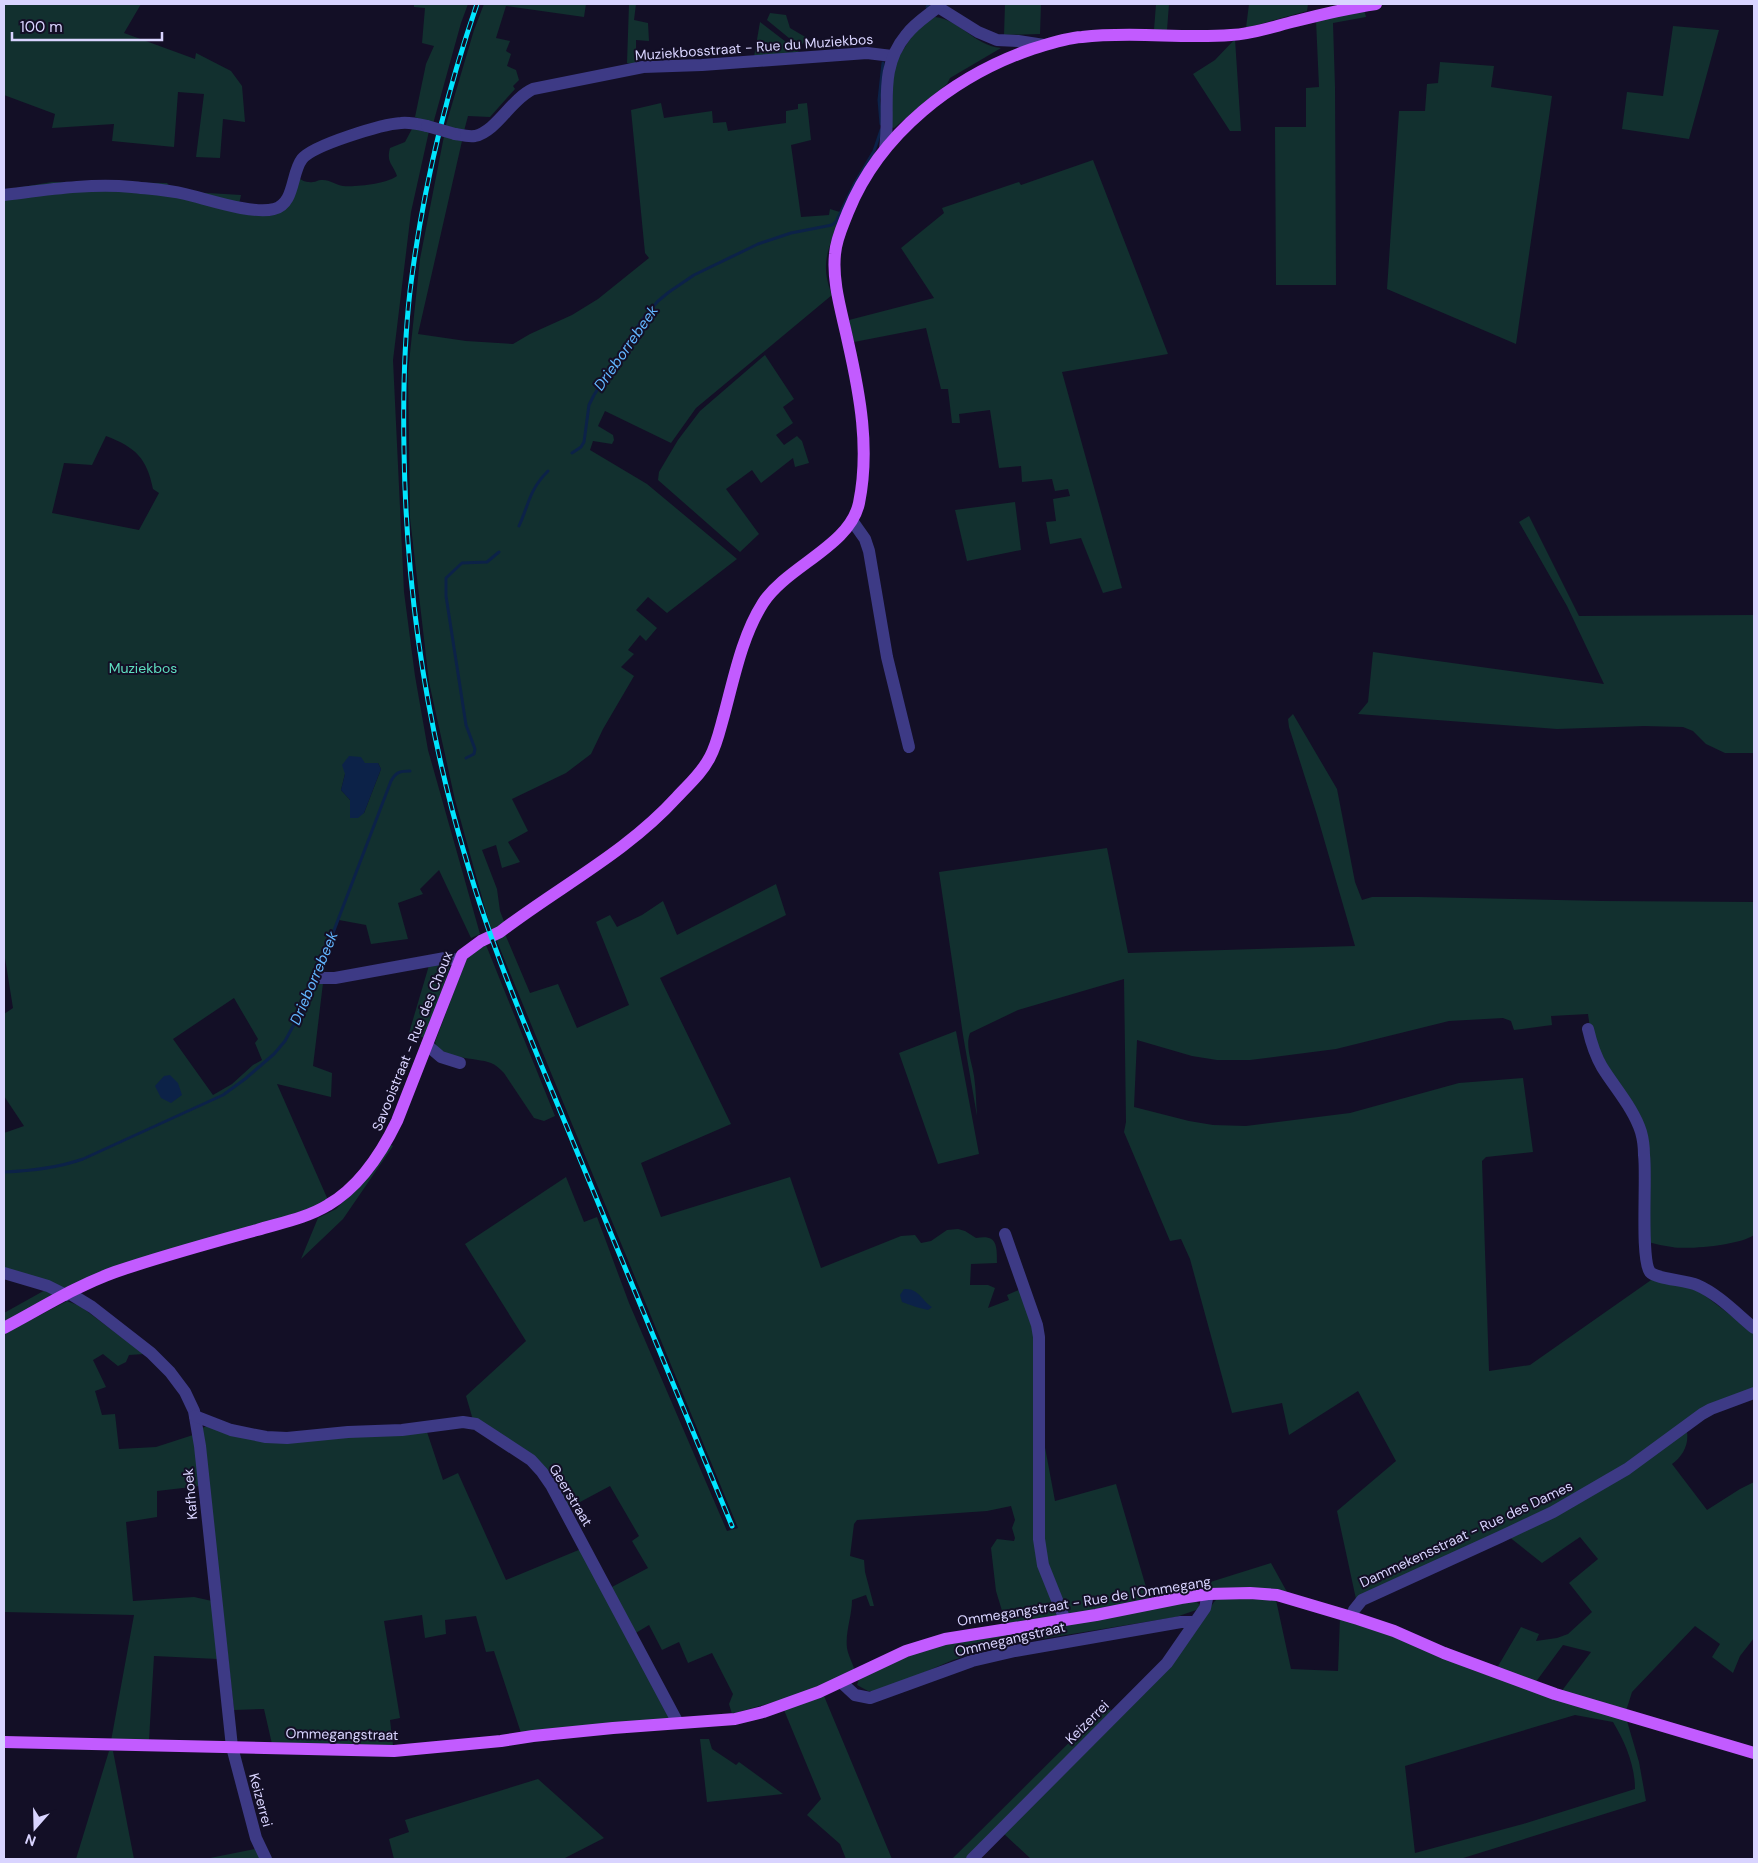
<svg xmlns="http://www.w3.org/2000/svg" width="1758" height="1863" font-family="'DM Sans',sans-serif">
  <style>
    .green { fill: #12302f; fill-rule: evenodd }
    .water { fill: #0c2248 }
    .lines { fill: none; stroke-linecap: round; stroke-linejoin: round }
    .stream { stroke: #0c2248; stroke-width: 3 }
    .minor { stroke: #3d3a85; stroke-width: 12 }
    .major { stroke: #c25bff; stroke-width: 12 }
    .rail-casing { stroke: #00e5ff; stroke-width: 5 }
    .rail { stroke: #130f26; stroke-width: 3; stroke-dasharray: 9; stroke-linecap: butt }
    .minor-bridge { stroke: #3d3a85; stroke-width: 12 }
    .labels { text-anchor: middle; stroke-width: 4; stroke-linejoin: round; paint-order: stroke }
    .street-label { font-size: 14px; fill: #d9d4ff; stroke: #130f26 }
    .park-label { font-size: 14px; fill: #5fe0c0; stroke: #130f26 }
    .water-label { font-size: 15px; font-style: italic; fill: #62b6ff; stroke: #130f26 }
  </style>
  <rect width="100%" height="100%" fill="#130f26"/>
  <g class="green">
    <path d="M4 4H141L124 33 195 59 196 53 231 71 242 86 245 122 223 119 220 158 196 157 204 94 178 92 174 147 112 141 114 124 52 128 55 114 4 95Z"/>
    <path d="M414 4H468L461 23 433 124 415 117 426 64 434 46 422 43 425 8 414 7Z"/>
    <path d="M484 4H586L584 17 506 6 496 38 510 41 506 51 511 54 507 66 516 70 519 80 513 86 515 89 490 117 468 116 464 131 445 128 474 30Z"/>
    <path d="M629 4H636L634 20 648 23 649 41 636 40V65L627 63Z"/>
    <path d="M1005 4H1041L1040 34 1004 35Z"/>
    <path d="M1156 4H1169L1167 30H1154Z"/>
    <path d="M1249 4H1308L1307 11 1246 28Z"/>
    <path d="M1364 9 1366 17 1333 23 1335 87 1336 285H1276L1275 127H1306V88L1319 87 1316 20Z"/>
    <path d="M770 13 786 15 790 28 807 38 800 47 767 20Z"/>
    <path d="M935 17C961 20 973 45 1001 48L950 78 947 84 894 128 890 127 894 64 916 30Z"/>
    <path d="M760 22 799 52 754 57Z"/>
    <path d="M1673 26 1719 30 1689 139 1622 129 1627 92 1663 96Z"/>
    <path d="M1235 39 1241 131H1230L1193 74 1215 60Z"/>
    <path d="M1440 62 1494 66 1491 87 1552 96 1516 344 1387 289 1399 111H1425L1427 84 1438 83Z"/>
    <path d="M661 103 664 118 712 111 713 123 726 122 728 131 786 123V111L798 109V104L807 103 811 140 791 145 801 217 829 215 830 209 843 213C831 244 818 260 832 295L696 408 671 443 605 411 598 426 613 435 614 440 612 444 593 441 590 450 647 484 737 559 667 613 648 597 636 610 657 628 646 641 640 635 628 650 634 654 621 667 634 676 603 729 591 754 566 773 512 799 528 831 508 842 520 862 502 868 496 845 482 850 497 889 500 911 505 924 491 930 455 800 429 682 410 518 408 372 420 259 444 136 462 141 418 334 466 341 513 344 530 334 572 315 598 299 649 258 645 253 631 110Z"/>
    <path d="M413 127 429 131 411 212 393 360 404 592 415 676 428 750 480 934 471 938 439 870 420 889 423 894 398 903 408 939 371 944 366 925 339 920 327 950 313 1066 332 1073 331 1097 277 1084 328 1200 321 1205 63 1289 4 1271V1133L24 1126 4 1096V1014L13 1008 4 952V190L52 182 167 183 174 191 241 195 238 209 270 216 281 209 296 176C301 180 306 183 313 182 316 182 318 180 321 180 329 179 336 185 343 186 357 187 386 184 397 176 393 164 386 163 390 148L405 142ZM106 436C135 447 147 458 153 489L159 493 139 530 52 513 64 463 92 465ZM365 763H378L381 769 364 813 350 817V800L341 790 345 774ZM234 998 258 1039 255 1043 262 1060 253 1065 232 1084 213 1095 173 1039Z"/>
    <path d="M1093 160 1168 354 1062 372 1122 588 1103 593 1081 538 1050 544 1046 522 1056 521 1053 499 1070 496 1068 489 1055 491 1052 479 1022 482 1021 466 999 468 990 410 959 414 960 423H952L948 389H941L926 328 854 342 849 320 934 298 901 248 944 213 942 208 1019 182 1021 185Z"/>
    <path d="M765 355 794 399 783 407 793 423 776 435 784 445 797 436 802 441 809 463 795 467 793 458 761 483 752 470 726 489 759 534 740 552 658 480 659 472 678 440 700 411Z"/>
    <path d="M1015 502 1021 550 967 561 955 510Z"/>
    <path d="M1529 516 1579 616 1754 615V753H1725L1706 744 1693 731 1683 727 1644 726 1557 729 1358 714 1368 702 1373 652 1604 684 1567 606 1519 522Z"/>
    <path d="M1293 714 1337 789 1355 882 1362 900 1372 897H1419L1603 901 1754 902V1235C1740 1245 1689 1250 1672 1247 1664 1246 1656 1244 1648 1242L1646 1136 1605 1066 1590 1028 1588 1014 1551 1016 1552 1025 1514 1030 1511 1021 1503 1018 1449 1021 1336 1049 1250 1060H1217L1192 1056 1137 1040 1134 1107 1189 1121 1213 1125 1246 1126 1350 1113 1459 1083 1523 1078 1533 1152 1486 1157 1482 1161 1489 1371 1530 1365 1654 1278 1699 1291 1754 1333V1389L1570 1499 1356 1599 1337 1511 1396 1461 1358 1391 1289 1435 1282 1403 1232 1413 1190 1259 1181 1239 1170 1241 1124 1132 1126 1122 1124 979 1018 1010 970 1033C965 1046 972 1063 974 1076 976 1089 976 1102 977 1116L963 1035 939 872 1107 848 1128 953 1355 946 1317 815 1289 727 1288 719Z"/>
    <path d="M776 884 786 915 660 978 731 1124 641 1163 661 1217 790 1177 821 1268 901 1236 915 1235 921 1243 931 1241 947 1230 958 1229 965 1231 976 1238C997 1234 997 1245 997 1263L971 1264 970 1285H988L995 1288 988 1308 1009 1300 1007 1295 1021 1289 1034 1330 1045 1564 1044 1442 1055 1501 1116 1484 1148 1594 1205 1587 1204 1584 1271 1563 1287 1592 1076 1614 1069 1613 1052 1603 1057 1617 1006 1624 996 1591 991 1548 997 1539 1014 1541 1015 1538 1012 1528 1015 1520 1011 1506 987 1511 857 1520 854 1524 850 1556 864 1560 865 1572 874 1606H870L866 1595 852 1600C852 1616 845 1632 847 1648 848 1655 853 1664 855 1671L802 1694 732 1714 729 1704 733 1694 712 1653 688 1663 679 1642 662 1650 649 1625 634 1634 610 1588 648 1568 632 1541 639 1536 610 1486 567 1509 550 1474 473 1420 466 1396 526 1341 465 1244 566 1177 584 1222 597 1217 629 1303 727 1531 738 1528 496 939 505 934 530 993 558 984 577 1028 629 1005 596 922 610 915 617 927 642 915 663 901 677 935Z"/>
    <path d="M486 945 555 1116 544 1121 534 1118 504 1073C500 1069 496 1065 491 1063 476 1057 440 1060 435 1042L466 960 472 953Z"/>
    <path d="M430 962 451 964 425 1038 409 1033Z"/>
    <path d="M956 1031 979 1154 938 1164 899 1053Z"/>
    <path d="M389 1144 393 1146 343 1219 301 1259 318 1218 336 1209 349 1196Z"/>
    <path d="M47 1289 56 1293 4 1322V1313Z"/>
    <path d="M67 1301 80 1306 144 1354 129 1355 126 1362 118 1366 103 1354 93 1360 106 1387 95 1391 102 1415 115 1414 119 1449 156 1447 193 1435 200 1486 157 1491V1517L126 1522 133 1601 194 1597 212 1601 218 1659 154 1656 149 1740 111 1741 134 1615 4 1612V1334Z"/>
    <path d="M210 1425 234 1433 427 1432 443 1480 458 1473 506 1580 581 1549 673 1720 522 1736 494 1651 486 1652 476 1616 445 1620 446 1634 425 1638 422 1615 384 1621 400 1718 390 1720 393 1745 272 1744 264 1709 234 1710 202 1428Z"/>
    <path d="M1687 1432C1689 1445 1682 1457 1672 1464L1707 1510 1740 1489 1754 1482V1638L1740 1656 1733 1673 1712 1657 1720 1644 1695 1626 1632 1692 1626 1711 1561 1692 1591 1652 1563 1645 1535 1683 1497 1668 1521 1627 1539 1634 1536 1641 1557 1638 1568 1634 1592 1612 1569 1583 1598 1559 1580 1537 1542 1563 1508 1536Z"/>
    <path d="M1218 1598 1276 1600 1291 1669 1338 1671 1340 1617 1387 1634 1475 1671 1627 1721 1639 1762 1646 1801 1460 1859H1031L1003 1833 1179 1653 1214 1602ZM1575 1715 1613 1722C1625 1742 1635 1765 1635 1789L1523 1824 1415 1853 1405 1766Z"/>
    <path d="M1195 1601 1199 1604V1609L1176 1617 1023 1642 983 1651 953 1660 911 1678 874 1691H868L857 1685 859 1679 901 1657 934 1647Z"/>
    <path d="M824 1696 892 1859H846L840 1844 807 1815 821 1799 784 1710Z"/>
    <path d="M1108 1704 1112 1713 969 1859H952Z"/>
    <path d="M700 1739H709L712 1749 736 1765 739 1762 783 1794 707 1802Z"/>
    <path d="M109 1751H113L134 1859H76Z"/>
    <path d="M538 1779 604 1838 563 1859H394L389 1839 409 1832 405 1820Z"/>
    <path d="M255 1849 262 1859H205Z"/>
  </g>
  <g class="water">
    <path d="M349 756 361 757 365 763H378L381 769 364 813 358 818H350V800L341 790 345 774 342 765Z"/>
    <path d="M170 1075 178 1083 182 1095 171 1103 161 1098 155 1086 164 1076Z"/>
    <path d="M904 1289C919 1288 922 1301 932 1307L928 1310 916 1307 902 1302 900 1295Z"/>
  </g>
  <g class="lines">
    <g class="stream">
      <path d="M927 7 929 4"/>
      <path d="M881 124 879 100 883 63"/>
      <path d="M572 453 581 447 584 442 589 405 594 395 642 320 658 301 669 292 694 275 758 244 791 233 832 225 836 222 855 183 874 151 881 130"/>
      <path d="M519 526C529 504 529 490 548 471"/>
      <path d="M466 758 474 754 475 749 466 725 446 596V578L462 563 487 562 499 552"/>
      <path d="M317 975 391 781C396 772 400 771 410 771"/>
      <path d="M4 1172C31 1171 57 1168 83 1159L223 1095 245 1079 274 1054 285 1041 304 1006 314 981"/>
    </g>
    <g class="minor">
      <path d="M938 7 978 32 997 40 1018 41 1044 45"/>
      <path d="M455 134C461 135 468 137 475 136 497 131 511 99 533 89L643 67 702 65 867 53 892 56"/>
      <path d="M885 149C891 108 877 70 906 35 915 23 927 16 938 7"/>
      <path d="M4 195C46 190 89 183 132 187 150 189 168 190 185 194 207 199 253 215 274 209 295 204 291 173 302 159 313 145 383 124 401 123 410 122 418 124 427 126"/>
      <path d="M853 522 865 539 869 551 887 657 909 747"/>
      <path d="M317 978H335L445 958 459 960"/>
      <path d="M1588 1029C1591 1042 1595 1055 1602 1067 1615 1088 1634 1109 1641 1132 1643 1139 1644 1148 1644 1155 1647 1176 1640 1259 1650 1272 1656 1279 1686 1280 1697 1285 1718 1294 1736 1313 1754 1328"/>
      <path d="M427 1045 441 1057 460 1063"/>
      <path d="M1005 1234 1037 1325 1039 1337V1539L1043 1565 1065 1620"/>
      <path d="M4 1273 48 1286 66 1295"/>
      <path d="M69 1293 92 1307 151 1353 170 1372 185 1392 194 1411 200 1446 232 1747 256 1838 266 1859"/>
      <path d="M195 1416 231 1430 266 1437 287 1438 348 1432 402 1430 463 1422 476 1424 531 1460 542 1472 551 1485 678 1723"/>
      <path d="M1352 1617 1354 1610 1362 1600 1500 1537 1553 1512 1627 1469 1702 1414 1711 1409 1754 1393"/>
      <path d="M841 1682 855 1695 870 1698 972 1661 1015 1651 1181 1622H1195"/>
      <path d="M972 1859 1167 1663 1205 1608 1208 1594"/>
    </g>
    <g class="major">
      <path d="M4 1328C40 1309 76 1286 115 1272 162 1256 210 1243 257 1230 280 1223 307 1218 328 1205 359 1187 382 1152 397 1121L462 955 481 941 500 932C560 886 626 853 677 797 689 784 702 773 710 757 717 744 720 729 724 715 734 678 742 636 763 603 787 566 850 546 859 503 870 449 860 395 848 342 842 313 832 283 835 254 836 239 843 225 848 212 880 133 954 76 1032 49 1048 44 1065 38 1082 37 1132 31 1182 39 1231 35 1253 34 1275 26 1296 21 1323 14 1349 8 1376 4"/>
      <path d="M4 1742 394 1751 501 1741 533 1736 613 1728 735 1719 763 1712 819 1692 906 1651 945 1639 1096 1615 1181 1598 1208 1594 1250 1593 1277 1595 1358 1619 1394 1631 1444 1653 1555 1694 1754 1753"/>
    </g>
    <defs>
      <path id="rail" d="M477 4C445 97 422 193 410 291 404 344 403 397 404 450 406 588 426 726 466 859 494 956 535 1049 573 1142 626 1270 679 1398 732 1526"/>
    </defs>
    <use href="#rail" class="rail-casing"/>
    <use href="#rail" class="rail"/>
    <path class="minor-bridge" d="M427 126 455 134"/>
  </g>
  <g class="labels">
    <g class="street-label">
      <text transform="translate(754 47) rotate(-4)" y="5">Muziekbosstraat - Rue du Muziekbos</text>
      <text transform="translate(412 1041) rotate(-68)" y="5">Savooistraat - Rue des Choux</text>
      <text transform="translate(190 1494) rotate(-95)" y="5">Kafhoek</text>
      <text transform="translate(571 1495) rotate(59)" y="5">Geerstraat</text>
      <text transform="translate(1466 1534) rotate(-25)" y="5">Dammekensstraat - Rue des Dames</text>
      <text transform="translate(1084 1601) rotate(-9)" y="5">Ommegangstraat - Rue de l'Ommegang</text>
      <text transform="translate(1010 1639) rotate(-13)" y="5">Ommegangstraat</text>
      <text transform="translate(1087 1722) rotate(-45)" y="5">Keizerrei</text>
      <text transform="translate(342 1734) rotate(1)" y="5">Ommegangstraat</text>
      <text transform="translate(261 1800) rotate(75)" y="5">Keizerrei</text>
    </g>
    <g class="park-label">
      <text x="143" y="673">Muziekbos</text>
    </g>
    <g class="water-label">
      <text transform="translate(626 348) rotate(-55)" y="5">Drieborrebeek</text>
      <text transform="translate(314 978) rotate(-67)" y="5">Drieborrebeek</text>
    </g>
  </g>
  <rect width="1758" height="1863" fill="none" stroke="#d9d4ff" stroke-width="10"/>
  <g transform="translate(35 1828) rotate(200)" stroke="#130f26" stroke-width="4" paint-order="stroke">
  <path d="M0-4L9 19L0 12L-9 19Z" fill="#d9d4ff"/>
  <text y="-8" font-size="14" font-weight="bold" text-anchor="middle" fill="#d9d4ff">N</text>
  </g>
  <path d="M12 32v8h150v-8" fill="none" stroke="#d9d4ff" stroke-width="2.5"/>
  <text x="20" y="32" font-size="15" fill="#d9d4ff" stroke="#130f26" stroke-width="4" paint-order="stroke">100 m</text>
</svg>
